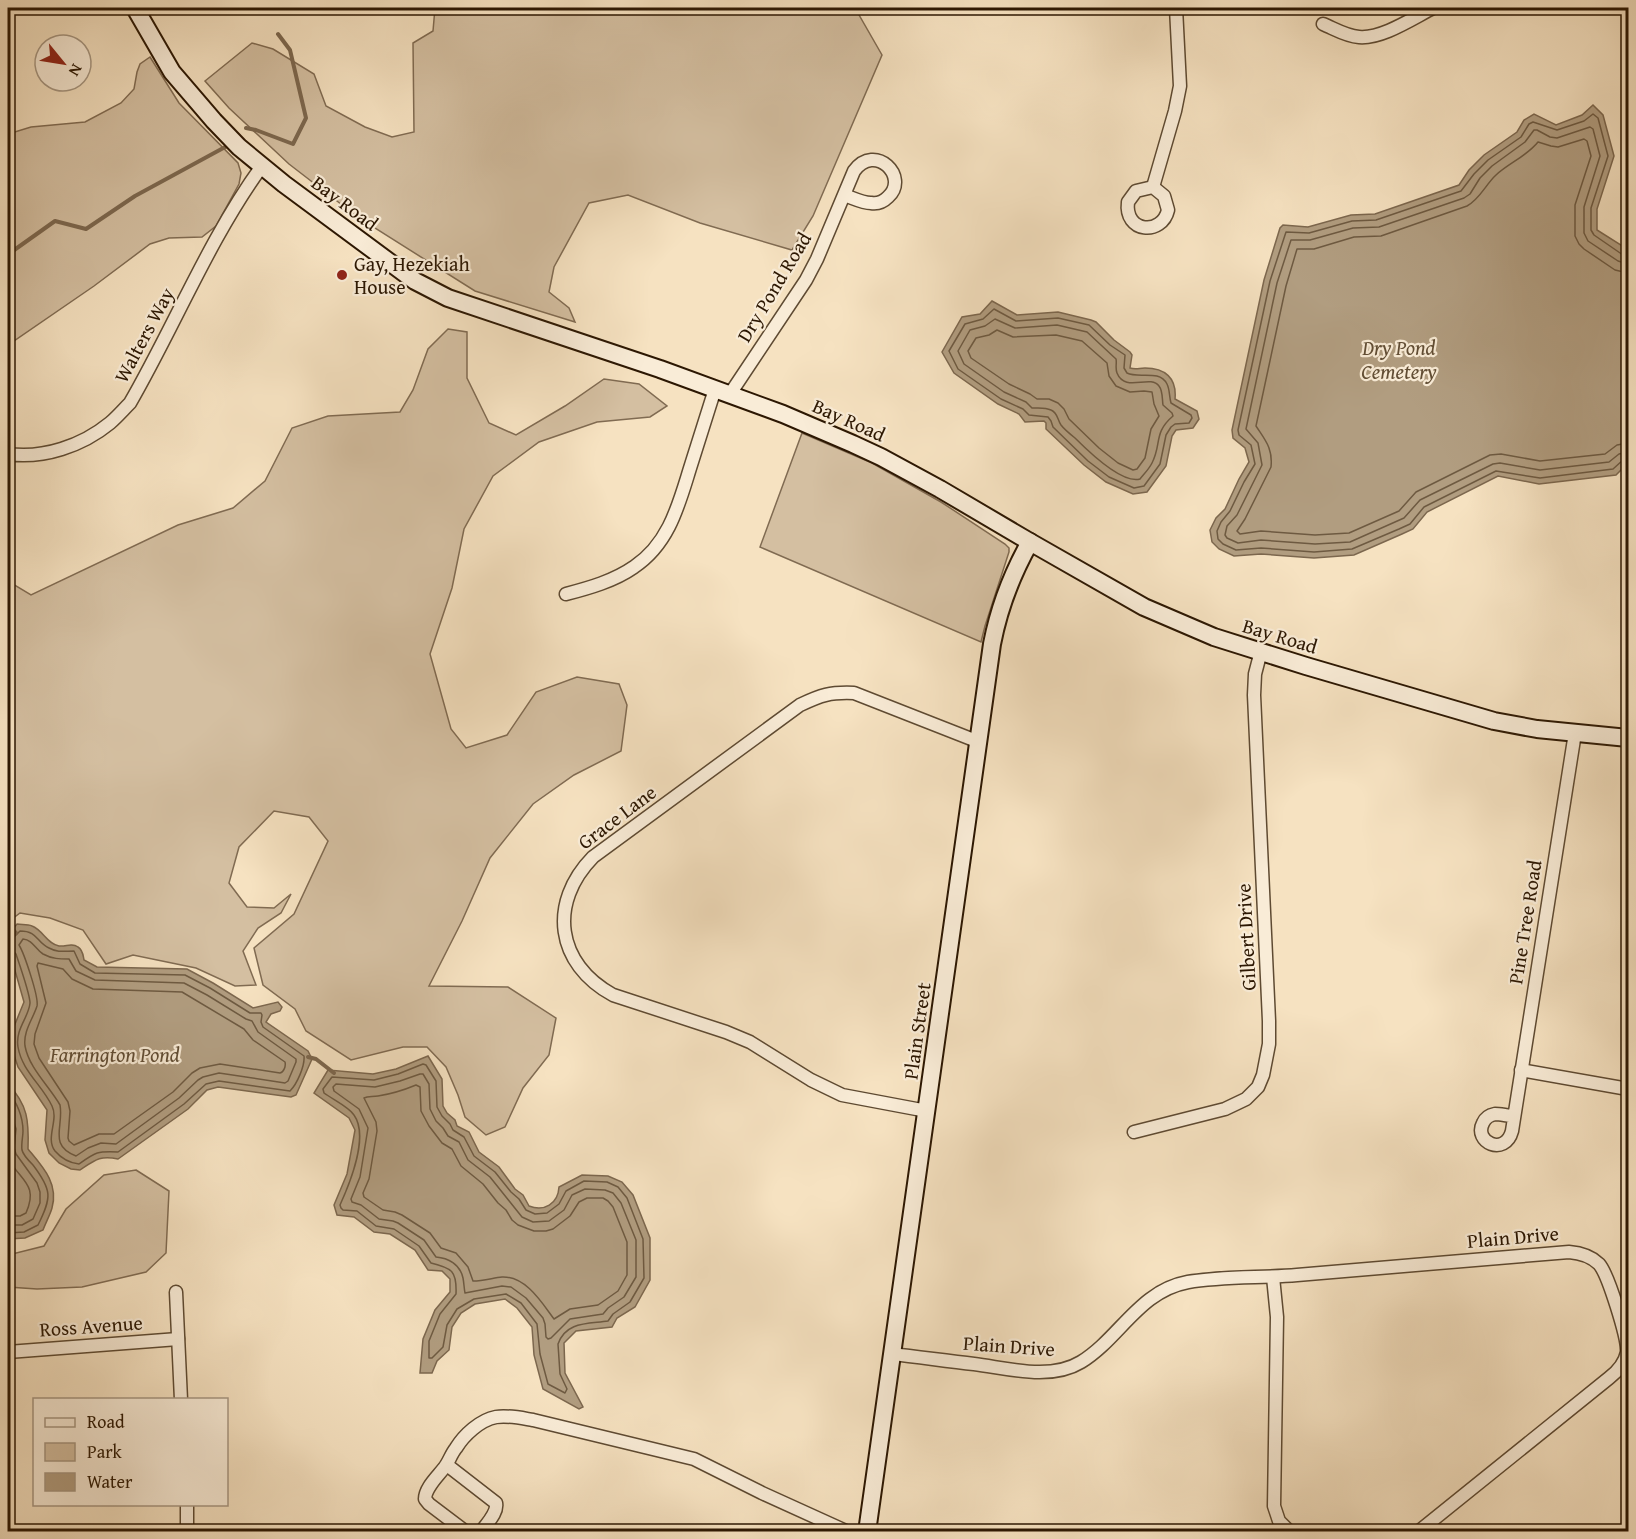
<svg xmlns="http://www.w3.org/2000/svg" width="1636" height="1539" font-family="'Gentium Book Plus',serif">
  <style>
    .green { fill: #d4bfa1; stroke: #806b52; stroke-width: 1.5 }
    .water { fill: #b19d80; stroke: #7c674e; stroke-width: 1.5 }
    .lines { fill: none; stroke-linecap: round; stroke-linejoin: round }
    .shore { stroke: #6e5a41; stroke-width: 1.5 }
    .stream { stroke: #7c674e; stroke-width: 4 }
    .street-casing { stroke: #5e4a32; stroke-width: 15 }
    .secondary-casing { stroke: #2c1702; stroke-width: 20 }
    .street { stroke: #f9ecd7; stroke-width: 12 }
    .secondary { stroke: #f9ecd7; stroke-width: 16 }
    .poi-dot { fill: #8f2418; stroke: #f9ecd7; stroke-width: 2 }
    .labels { text-anchor: middle; stroke-width: 4.5; stroke-linejoin: round; paint-order: stroke }
    .street-label { font-size: 20px; fill: #2c1702; stroke: #f9ecd7 }
    .poi-label { font-size: 20px; fill: #2c1702; stroke: #f9ecd7; text-anchor: start }
    .water-label { font-size: 21px; font-style: italic; fill: #614d34; stroke: #f9ecd7 }
  </style>
  <rect width="100%" height="100%" fill="#f6e2c1"/>
  <filter id="stains"><feTurbulence type="fractalNoise" baseFrequency=".00333" numOctaves="4"/><feColorMatrix values="0 0 0 0 .2 0 0 0 0 .09 0 0 0 0 .02 0 0 0 .5 -.17"/></filter>
  <radialGradient id="worn" r=".72"><stop offset=".6" stop-color="#630" stop-opacity="0"/><stop offset="1" stop-color="#630" stop-opacity=".3"/></radialGradient>
  <g class="green">
    <path d="M435 8H855L882 55 813 216 792 250 700 223 628 195 589 203 554 267 549 292 569 308 575 322 475 291 359 218 289 164 229 108 205 81 252 43 273 49 314 74 326 106 365 127 392 137 414 132 413 43 433 31Z"/>
    <path d="M150 57 179 103 238 163 241 173 239 184 216 226 202 237 169 238 150 244 94 286 8 345V134L31 127 85 122 121 103 134 89 137 72 140 64Z"/>
    <path d="M448 329 467 332V378L489 423 516 435 565 406 604 379 639 384 667 406 650 417 597 422 539 442 493 476 464 529 452 588 430 654 451 729 466 748 507 735 536 692 577 677 619 684 627 705 621 751 574 775 533 804 490 858 462 921 429 986 508 987 556 1018 549 1055 523 1088 505 1127 486 1135 465 1117 458 1095 446 1067 427 1047H403L351 1060 306 1031 295 1009 263 985 254 948 294 914 328 841 309 817 274 811 239 847 229 883 247 907 274 908 291 894 281 913 258 928 243 951 256 985 235 986 196 968 133 955 106 964 83 930 50 918 20 913 8 922V581L31 595 178 525 233 508 265 481 292 428 328 416 400 412 413 390 428 349Z"/>
    <path d="M802 433 872 463 941 502 1005 544 1009 548V552L985 626 981 642 760 547Z"/>
    <path d="M136 1170 169 1191 166 1253 146 1272 82 1287 37 1289 8 1287V1255L44 1246 66 1209 104 1175Z"/>
  </g>
  <g class="water">
    <path d="M1593 105 1603 115 1614 156 1597 209V230L1621 245 1628 252V463L1616 475 1539 484 1498 476 1427 512 1413 529 1402 534 1354 555 1314 558 1261 554 1234 556 1219 549 1212 542 1210 530 1216 518 1225 509 1239 479 1249 462 1245 448 1233 438 1232 430 1264 280 1280 228 1283 225 1308 227 1351 215 1375 214 1459 185 1469 170 1484 155 1517 132 1524 120 1534 114 1556 125 1582 115Z"/>
    <path d="M992 301 1017 315 1058 312 1091 320 1096 322 1114 340 1130 352 1132 355 1130 368C1136 370 1139 368 1145 368 1165 368 1177 378 1175 399L1197 411 1199 419 1193 428 1176 430 1172 436 1166 466 1147 492 1133 494 1106 482 1084 465 1046 429V423L1044 421 1025 422 1019 414 998 404 954 373 942 352 962 317 980 314Z"/>
    <path d="M17 924C21 925 27 924 32 926 43 930 47 944 59 946 66 947 72 942 78 947 83 950 83 955 84 960L97 967 187 969 213 983 253 1008 278 1002 282 1007 280 1011 271 1014 266 1022 308 1051 312 1059 296 1095 291 1097 218 1087 207 1090 188 1109 118 1159C100 1155 95 1160 80 1170L71 1169 59 1163 49 1153 45 1140 47 1110 18 1067 11 1046 13 1029 24 1002 8 946V935Z"/>
    <path d="M428 1056 442 1079 443 1106 447 1113 455 1120 457 1126 469 1132 479 1152 499 1167 515 1189 523 1195 529 1206C544 1212 558 1204 559 1187L582 1175 608 1176 622 1182 633 1195 650 1238V1280L635 1307 617 1318 612 1327 576 1331 564 1343 565 1373 583 1407 579 1409 543 1389 534 1355 532 1327 517 1308 505 1299 475 1304 461 1313 452 1327 449 1350 437 1361 432 1373H420L423 1339 435 1310 450 1292V1279L442 1271 428 1270 415 1250 390 1234 374 1232 354 1217 337 1215 334 1205 347 1174 355 1130 349 1118 314 1093 328 1070 373 1074 396 1069Z"/>
    <path d="M8 1084C28 1105 29 1121 28 1149 42 1166 59 1183 52 1208 50 1215 46 1222 43 1230L25 1238 8 1239Z"/>
  </g>
  <g class="lines">
    <g class="shore">
      <path d="M1628 256 1623 255 1594 235 1591 230V208L1608 156 1598 118 1593 114 1584 121 1557 130 1533 122 1529 124 1521 137 1488 160 1474 174 1461 191 1376 220 1352 221 1309 233 1286 232 1270 281 1238 430 1239 435 1251 445 1255 464 1244 482 1230 511 1221 522 1217 531 1218 539 1223 544 1236 550 1261 548 1314 552 1352 549 1399 529 1410 524 1424 507 1496 471 1540 478 1613 469 1623 460 1628 459"/>
      <path d="M1628 264 1618 261 1588 241 1584 233V207L1600 156 1593 129 1590 127 1557 138 1550 137 1537 130H1534L1525 142 1492 166 1480 178 1470 194 1464 198 1379 227 1353 228 1310 240H1291L1277 283 1246 429 1258 443 1262 465 1237 515 1227 526 1225 535 1227 538 1238 543 1261 540 1315 544 1350 542 1404 518 1420 500 1493 464 1500 463 1540 470 1609 462 1619 454 1628 452"/>
      <path d="M1628 273 1615 270 1584 249 1579 244 1575 236V205L1591 156 1587 141 1584 139 1558 147 1551 146 1538 142C1527 156 1509 163 1496 175 1486 184 1480 199 1467 206L1381 236 1354 237 1314 249H1297L1286 286 1256 426C1265 440 1273 448 1271 467L1245 519 1237 531 1240 534 1261 531 1315 535 1349 533 1399 511 1416 492 1490 455 1501 454 1540 461 1605 454 1617 445 1628 443"/>
      <path d="M994 309 1016 321 1058 318 1089 325 1110 345 1125 355 1124 368 1127 373C1139 379 1159 369 1167 384 1170 390 1169 396 1171 403L1191 415 1192 418 1189 423 1175 424 1171 427 1166 435 1160 464 1144 486 1134 488 1109 477 1088 461 1053 427 1051 421 1048 417 1029 415 1023 409 1001 399 958 369 949 351 965 324 983 319Z"/>
      <path d="M995 319 1015 328 1057 325 1087 332 1116 359C1117 363 1115 368 1117 373 1125 393 1150 374 1159 386 1163 391 1162 399 1163 405L1172 413 1173 416C1153 433 1162 444 1152 463 1149 469 1144 474 1140 479 1122 484 1087 450 1075 438 1070 434 1064 429 1061 425 1057 419 1058 413 1051 410 1045 407 1038 408 1032 408L1026 402 1004 392 964 364 958 351 970 330 985 326Z"/>
      <path d="M997 330 1013 337 1056 335 1082 341 1107 363 1109 376 1116 386 1130 392 1144 391 1152 392 1154 404 1159 416 1151 429 1145 458 1137 469 1133 470 1118 463 1099 448 1069 419 1064 409 1058 403 1049 399H1037L1030 394 1009 384 971 358 968 351 976 338 989 335Z"/>
      <path d="M8 939 13 938 20 931C38 931 36 942 49 948 58 953 65 951 74 951L80 964 95 973 185 975 210 988 250 1013H261L262 1015 261 1022 263 1027 304 1056C305 1066 297 1084 290 1091L219 1081 206 1084 184 1104 118 1152C97 1151 96 1152 79 1164 70 1163 61 1158 55 1151 45 1138 59 1120 52 1106 42 1085 22 1071 18 1047 15 1029 29 1017 30 1003 30 994 19 963 16 954L12 950 8 949"/>
      <path d="M23 939C33 940 35 949 43 954 52 959 60 959 69 959L76 971 95 980 184 983 207 995 246 1019 252 1021 258 1032 296 1059V1062L288 1081 285 1083 219 1073 203 1077 198 1080 179 1098 116 1144 101 1143 88 1148 76 1156C48 1145 64 1127 60 1105 49 1086 29 1068 25 1046 23 1031 33 1019 37 1006 39 997 24 953 19 945Z"/>
      <path d="M38 963 63 969 72 979 93 989 182 992 244 1029 253 1040 285 1062C286 1066 284 1072 280 1073L220 1064 200 1068 192 1073 173 1092 114 1134H99L74 1145 69 1141 68 1138 70 1111 68 1102 39 1058 34 1044 35 1034 46 1003 37 966Z"/>
      <path d="M423 1064 426 1065 436 1081 437 1107 442 1116 450 1124 453 1130 464 1137 474 1156 495 1172 511 1192 519 1199 526 1210 535 1214 547 1213 559 1204 566 1191 584 1181 607 1182 618 1187 627 1198 643 1239 644 1278 630 1302 613 1314 608 1321C589 1324 566 1321 558 1344L560 1374 567 1389 565 1393 548 1384 540 1354 537 1324 521 1303 506 1294 474 1299 457 1309 447 1325 443 1347 432 1358H429V1341L440 1314 456 1294C457 1271 452 1268 431 1263L419 1246 394 1229 376 1226 357 1211 343 1210 341 1208 340 1205C350 1183 369 1136 354 1115 349 1107 332 1099 324 1093L323 1089 332 1077 374 1080 398 1074Z"/>
      <path d="M420 1074H423L429 1084 430 1109 436 1121 443 1128 448 1136 459 1142 468 1160 490 1177 522 1217 533 1222 549 1221 564 1210 572 1195 585 1189 605 1190 613 1193 621 1203 636 1240V1277L624 1297 608 1308 603 1314 570 1319 551 1338 548 1339 546 1337 545 1324 543 1318 526 1298 511 1287 502 1286 465 1293C464 1288 464 1283 463 1278 460 1264 448 1258 436 1257L424 1240 398 1223 393 1221 379 1219 361 1205 352 1202 351 1199 360 1177 368 1128 359 1109 334 1091 333 1087 336 1084 375 1087 400 1081Z"/>
      <path d="M416 1085 420 1087 421 1111 429 1126 442 1143 452 1149 461 1166 483 1184 498 1203 506 1210 512 1220 518 1225 534 1231H546L553 1229 570 1216 579 1202 587 1198H603L608 1201 613 1207 627 1242V1275L618 1291 598 1305 570 1309 554 1319C542 1303 526 1276 502 1277 493 1278 483 1281 473 1281L468 1267 456 1253 441 1248 430 1233 402 1215 395 1212 383 1210 364 1197 363 1193 369 1179 377 1131 376 1122 364 1098C368 1096 372 1097 378 1096 391 1094 404 1090 416 1085Z"/>
      <path d="M8 1092C17 1102 23 1117 23 1131 23 1137 21 1144 22 1150 23 1155 29 1161 33 1165 52 1190 52 1197 38 1225L24 1232 8 1233"/>
      <path d="M8 1103 16 1129 14 1148 16 1154 37 1183 40 1192V1203L33 1219 22 1225H8"/>
      <path d="M8 1158C20 1181 39 1184 26 1213L20 1216H8"/>
    </g>
    <g class="stream">
      <path d="M246 128 256 130 293 144 306 118 290 50 278 34"/>
      <path d="M8 253H10L55 221 86 229 135 196 227 146"/>
      <path d="M8 925 16 933"/>
      <path d="M308 1057 316 1059 334 1073"/>
    </g>
    <defs>
      <g id="street">
        <path d="M1323 24C1335 29 1346 36 1359 37 1382 39 1413 18 1433 8"/>
        <path d="M1153 187 1175 111 1180 86 1176 8"/>
        <path d="M1153 187 1164 196 1168 210C1162 236 1124 233 1128 202L1136 191Z"/>
        <path d="M730 394 806 280 817 259 854 171C875 142 910 177 888 197 883 202 877 204 871 203 862 203 853 198 844 195"/>
        <path d="M8 454C43 459 82 446 110 423 117 417 123 410 130 403 175 325 209 239 262 166"/>
        <path d="M566 594C589 588 614 581 634 567 670 543 679 503 691 465 699 439 707 414 715 389"/>
        <path d="M1521 1070 1628 1089"/>
        <path d="M927 1111 842 1095 811 1080 750 1042 726 1032 613 995C556 964 548 903 593 857L800 705C821 695 830 692 854 693L979 742"/>
        <path d="M1514 1116C1508 1116 1501 1114 1495 1114 1490 1115 1485 1118 1483 1123 1473 1142 1505 1157 1512 1131L1575 733"/>
        <path d="M1134 1132 1225 1109 1246 1099 1258 1087 1263 1075 1269 1044V1021L1254 695 1255 674 1261 651"/>
        <path d="M1273 1277 1277 1317 1274 1506 1279 1521 1290 1532"/>
        <path d="M176 1292 181 1400"/>
        <path d="M8 1352 178 1339"/>
        <path d="M892 1354C919 1357 947 1361 974 1364 1007 1368 1050 1381 1081 1362 1120 1338 1139 1291 1188 1282 1222 1276 1262 1278 1297 1275 1388 1267 1479 1260 1569 1252 1581 1253 1591 1256 1599 1264 1608 1274 1628 1338 1627 1352 1625 1363 1618 1371 1609 1378L1418 1532"/>
        <path d="M447 1465 496 1503C498 1513 487 1523 481 1532"/>
        <path d="M187 1504V1532"/>
        <path d="M466 1532 429 1504 425 1499C425 1488 437 1477 444 1468 449 1462 451 1454 456 1448 464 1435 480 1420 496 1417 508 1415 521 1418 533 1420L694 1459 762 1493 848 1532"/>
      </g>
      <g id="secondary">
        <path d="M135 8 172 72 214 121 239 147 284 184 415 281 448 298 660 369 783 414 853 444 881 457 940 489 1030 542 1144 607 1214 637 1306 666 1494 721 1537 729 1628 738"/>
        <path d="M867 1532 992 644C999 608 1012 574 1030 542"/>
      </g>
    </defs>
    <use href="#street" class="street-casing"/>
    <use href="#secondary" class="secondary-casing"/>
    <use href="#street" class="street"/>
    <use href="#secondary" class="secondary"/>
  </g>
  <circle class="poi-dot" cx="342" cy="275" r="6"/>
  <g class="labels">
    <g class="street-label">
      <text transform="translate(345 203) rotate(37)" y="7">Bay Road</text>
      <text transform="translate(774 287) rotate(-59)" y="7">Dry Pond Road</text>
      <text transform="translate(144 335) rotate(-62)" y="7">Walters Way</text>
      <text transform="translate(849 420) rotate(24)" y="7">Bay Road</text>
      <text transform="translate(1280 636) rotate(17)" y="7">Bay Road</text>
      <text transform="translate(617 817) rotate(-37)" y="7">Grace Lane</text>
      <text transform="translate(1525 922) rotate(-81)" y="7">Pine Tree Road</text>
      <text transform="translate(1246 937) rotate(-93)" y="7">Gilbert Drive</text>
      <text transform="translate(917 1031) rotate(-82)" y="7">Plain Street</text>
      <text transform="translate(1513 1237) rotate(-5)" y="7">Plain Drive</text>
      <text transform="translate(91 1326) rotate(-4)" y="7">Ross Avenue</text>
      <text transform="translate(1009 1346) rotate(4)" y="7">Plain Drive</text>
    </g>
    <g class="poi-label">
      <text x="354" y="271">Gay, Hezekiah<tspan x="354" dy="23">House</tspan></text>
    </g>
    <g class="water-label">
      <text x="1399" y="355">Dry Pond<tspan x="1399" dy="24">Cemetery</tspan></text>
      <text x="115" y="1062">Farrington Pond</text>
    </g>
  </g>
  <rect width="1636" height="1539" fill="none" stroke="#f6e2c1" stroke-width="30"/>
  <rect x="9" y="9" width="1618" height="1521" fill="none" stroke="#2c1702" stroke-width="3"/>
  <rect x="15" y="15" width="1606" height="1509" fill="none" stroke="#2c1702" stroke-width="1.5"/>
  <rect x="33" y="1398" width="195" height="108" fill="#f9ecd7" stroke="#a79782" stroke-width="1.5"/>
  <rect x="45" y="1418" width="30" height="9" fill="#f9ecd7" stroke="#a79782" stroke-width="1.5"/>
  <text x="87" y="1428" font-size="18" fill="#2c1702">Road</text>
  <rect x="45" y="1443" width="30" height="18" fill="#d4bfa1" stroke="#a79782" stroke-width="1.5"/>
  <text x="87" y="1458" font-size="18" fill="#2c1702">Park</text>
  <rect x="45" y="1473" width="30" height="18" fill="#b19d80" stroke="#a79782" stroke-width="1.5"/>
  <text x="87" y="1488" font-size="18" fill="#2c1702">Water</text>
  <g transform="translate(63 63) rotate(120)"><circle r="28" fill="#f9ecd7" stroke="#a79782" stroke-width="1.5"/>
  <path d="M0-4.5L10 22L0 15L-10 22Z" fill="#8f2418"/>
  <text y="-9" font-size="16" font-weight="bold" text-anchor="middle" fill="#2c1702">N</text>
  </g>
  <rect width="100%" height="100%" filter="url(#stains)"/>
  <rect width="100%" height="100%" fill="url(#worn)"/>
</svg>
